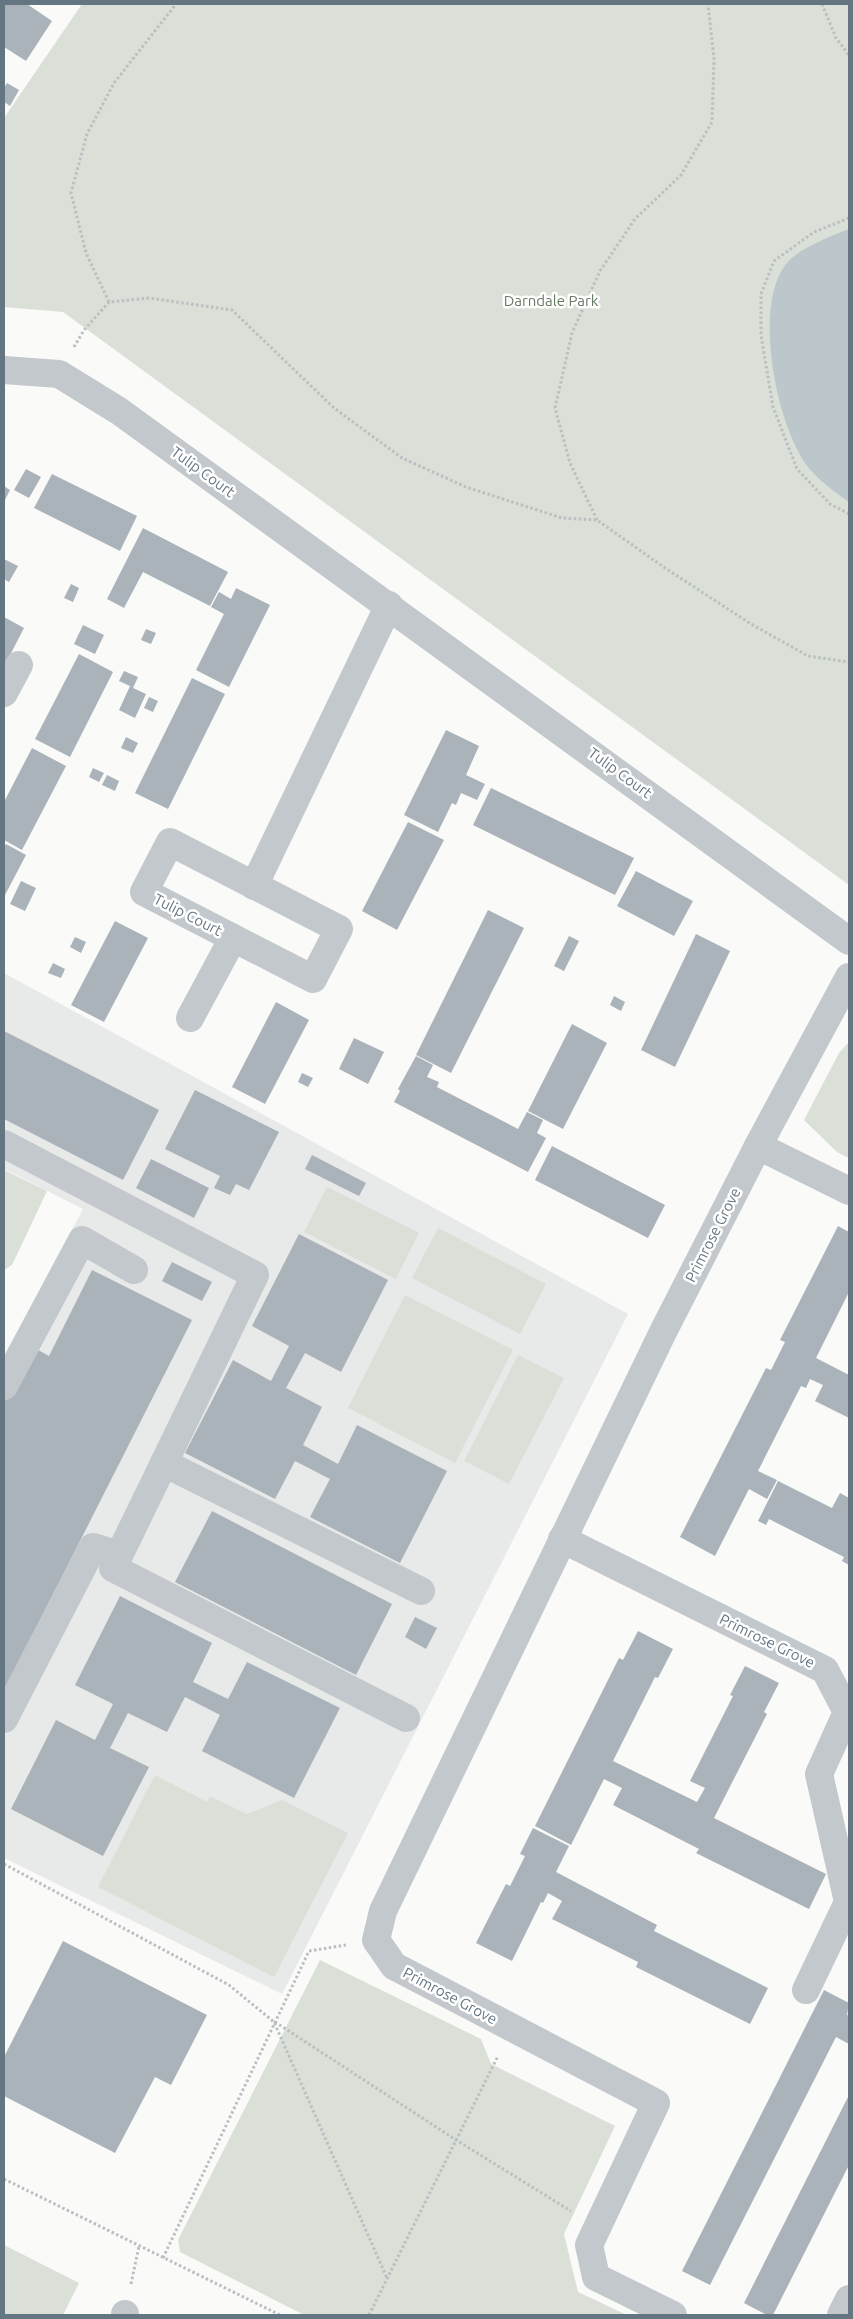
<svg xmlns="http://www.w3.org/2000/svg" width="853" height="2319" font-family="Ubuntu,sans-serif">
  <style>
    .built { fill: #e8e9e9 }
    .green { fill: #dadfd7 }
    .water { fill: #bbc7cb }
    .building { fill: #aab3b9 }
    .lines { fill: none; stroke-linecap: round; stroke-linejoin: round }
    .path { stroke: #bbbfc2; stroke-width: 3; stroke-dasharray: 2.5 2.5; stroke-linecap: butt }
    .minor { stroke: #c3c8cc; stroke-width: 28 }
    .labels { text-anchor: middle; stroke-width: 5; stroke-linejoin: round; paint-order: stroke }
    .park-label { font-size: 15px; fill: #687a64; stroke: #fff }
    .street-label { font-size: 15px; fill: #657683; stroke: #fff }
  </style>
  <rect width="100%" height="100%" fill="#fafaf8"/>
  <path class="built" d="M4 973 628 1314 282 1994 4 1858V1358L83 1209 4 1169Z"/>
  <g class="green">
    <path d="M82 4H849V885L63 312 4 307V118Z"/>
    <path d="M849 1042V1158L837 1152 804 1120 839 1053Z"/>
    <path d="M4 1170 47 1191 12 1265 4 1270Z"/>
    <path d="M327 1187 419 1233 396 1279 304 1232Z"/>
    <path d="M438 1228 546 1284 520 1334 412 1278Z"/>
    <path d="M405 1295 513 1350 455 1463 348 1408Z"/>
    <path d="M518 1355 564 1378 509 1484 464 1461Z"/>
    <path d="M155 1775 207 1802 210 1796 247 1814 282 1800 348 1833 274 1977 98 1887Z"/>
    <path d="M320 1960 481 2039 491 2064 615 2126 564 2234 578 2292 627 2315H304L180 2252 178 2240Z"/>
    <path d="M4 2245 79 2283 63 2315H4Z"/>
  </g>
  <path class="water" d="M849 229V502C835 492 819 481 808 467 777 427 752 307 786 264 799 248 831 236 849 229Z"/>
  <g class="building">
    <path d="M4 4H27L52 21 26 61 4 47Z"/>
    <path d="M7 83 19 90 10 106 4 102V88Z"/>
    <path d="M26 469 41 477 29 498 14 490Z"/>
    <path d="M52 474 137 516 120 551 34 508Z"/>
    <path d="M4 486 10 490 4 502Z"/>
    <path d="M143 528 228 572 210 606 143 572 124 608 107 599Z"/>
    <path d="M4 559 18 566 9 582 4 579Z"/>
    <path d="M71 584 79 588 73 602 64 598Z"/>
    <path d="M236 588 270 605 229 687 196 670 224 614 211 607 219 592 231 599Z"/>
    <path d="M4 617 24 628 6 663 4 661Z"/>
    <path d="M83 625 104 635 95 654 74 644Z"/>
    <path d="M146 629 156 633 151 644 141 640Z"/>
    <path d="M79 654 113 672 70 757 35 739Z"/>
    <path d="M124 671 138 677 133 688 146 694 135 718 119 710 130 686 119 681Z"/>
    <path d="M192 678 225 694 168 809 135 793Z"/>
    <path d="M149 697 158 701 153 712 144 708Z"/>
    <path d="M446 730 479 746 466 775 485 784 477 800 461 793 456 805 452 803 438 832 404 815Z"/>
    <path d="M126 737 138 743 133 753 121 748Z"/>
    <path d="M32 748 66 766 22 850 4 840V802Z"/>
    <path d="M93 768 104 773 99 782 89 777Z"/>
    <path d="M107 775 119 781 115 791 102 785Z"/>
    <path d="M491 788 634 858 615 895 473 825Z"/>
    <path d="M408 822 444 840 397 930 362 911Z"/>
    <path d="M6 844 26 855 4 897V848Z"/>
    <path d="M636 871 693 901 674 936 617 906Z"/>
    <path d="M21 881 36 888 25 911 10 904Z"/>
    <path d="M488 910 524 928 451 1073 416 1055Z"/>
    <path d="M115 921 148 938 104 1022 71 1005Z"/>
    <path d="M696 934 730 951 675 1067 641 1050Z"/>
    <path d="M569 936 579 941 564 971 554 966Z"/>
    <path d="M75 937 86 942 81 953 70 947Z"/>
    <path d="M53 963 65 969 61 978 48 973Z"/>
    <path d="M614 996 625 1002 621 1011 610 1005Z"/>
    <path d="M276 1002 309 1020 265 1104 232 1087Z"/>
    <path d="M572 1024 607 1043 563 1129 528 1111Z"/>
    <path d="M4 1031 159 1110 123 1180 4 1119Z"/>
    <path d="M354 1038 384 1052 368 1084 339 1069Z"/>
    <path d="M416 1056 433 1065 427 1077 439 1082 437 1087 518 1129 527 1112 543 1120 537 1133 546 1138 528 1172 394 1102 400 1091 398 1089Z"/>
    <path d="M302 1073 313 1078 308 1087 298 1082Z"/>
    <path d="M195 1090 279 1132 249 1190 236 1184 230 1195 214 1188 220 1176 165 1149Z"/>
    <path d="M552 1146 665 1205 648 1238 535 1180Z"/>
    <path d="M312 1155 366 1183 359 1196 305 1169Z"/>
    <path d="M151 1159 209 1188 194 1218 136 1188Z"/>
    <path d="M838 1226 849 1232V1292L816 1358 849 1375V1418L815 1401 823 1385 810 1379 806 1388 801 1386 758 1471 777 1480 767 1499 749 1489 715 1556 680 1537 766 1368 771 1370 785 1342 780 1340Z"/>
    <path d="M299 1234 388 1280 341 1372 305 1353 286 1388 322 1407 303 1445 338 1464 357 1425 447 1471 400 1563 310 1517 330 1479 295 1461 275 1499 185 1453 233 1360 271 1381 289 1346 252 1326Z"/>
    <path d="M172 1262 212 1282 202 1301 162 1281Z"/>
    <path d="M92 1270 192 1320 6 1687 4 1686V1394L29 1345 49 1356Z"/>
    <path d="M778 1481 832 1508 840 1493 849 1498V1565L842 1561 844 1557 769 1519 766 1525 758 1521Z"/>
    <path d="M212 1511 392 1604 356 1675 175 1582Z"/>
    <path d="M120 1596 212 1643 193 1682 228 1699 247 1662 340 1708 294 1798 202 1751 220 1715 185 1697 167 1732 128 1713 110 1748 149 1767 103 1856 11 1809 56 1720 95 1740 113 1704 75 1685Z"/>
    <path d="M415 1617 437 1628 426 1649 405 1637Z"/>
    <path d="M638 1631 673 1649 658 1678 655 1677 613 1761 697 1802 705 1788 690 1781 733 1696 730 1695 745 1666 779 1683 764 1712 767 1714 714 1818 826 1874 809 1909 696 1853 699 1849 613 1805 622 1788 604 1779 571 1845 535 1826 619 1658 623 1660Z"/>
    <path d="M533 1828 569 1846 556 1872 657 1925 654 1931 768 1988 750 2024 636 1967 638 1962 552 1919 562 1901 548 1893 543 1903 541 1902 512 1961 476 1943 506 1884 510 1886 525 1856 520 1854Z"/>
    <path d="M63 1941 207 2015 171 2085 155 2077 115 2153 4 2096V2057Z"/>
    <path d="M824 1990 849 2003 847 2015 849 2016V2044L836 2037 710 2285 682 2271Z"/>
    <path d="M849 2095V2165L773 2315H767L744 2303Z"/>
  </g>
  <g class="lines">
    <g class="path">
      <path d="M822 4 836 38 849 55"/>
      <path d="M849 218 814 232 774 261 761 294V335L773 407 797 469 830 504 849 514"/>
      <path d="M109 302 86 253 71 193 87 134 114 83 176 4"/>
      <path d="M74 347 84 330 109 302 149 298 232 310 334 408 402 458 466 487 562 518 597 520 665 568 751 624 808 656 849 662"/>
      <path d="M597 520 570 463 555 408 572 333 600 271 635 219 681 175 712 122 714 59 708 4"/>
      <path d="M4 1864 229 1985 274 2022 387 2278"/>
      <path d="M275 2022 456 2140 571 2211"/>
      <path d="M4 2179 280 2315"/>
      <path d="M163 2258 309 1951 346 1945"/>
      <path d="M131 2284 139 2246"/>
      <path d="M369 2315 498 2056"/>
    </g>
    <g class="minor">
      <path d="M4 370 59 374 119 411 849 941"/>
      <path d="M4 693 19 665"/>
      <path d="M170 842 339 929 313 979 144 892Z"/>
      <path d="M254 886 389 605"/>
      <path d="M190 1018 233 938"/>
      <path d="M4 1144 255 1275 164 1463"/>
      <path d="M758 1146 849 1191"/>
      <path d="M4 1386 82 1240 134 1270"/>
      <path d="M562 1539 825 1670 847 1712 819 1774 848 1902 806 1990"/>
      <path d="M406 1718 113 1568 164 1463 421 1591"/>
      <path d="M4 1719 93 1547 119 1555"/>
      <path d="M125 2315V2314"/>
      <path d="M673 2315 596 2277 589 2245 656 2103 394 1966 376 1940 383 1911 663 1332 758 1146 849 977"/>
      <path d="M841 2315 849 2299"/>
    </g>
  </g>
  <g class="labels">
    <g class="park-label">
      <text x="551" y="306">Darndale Park</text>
    </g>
    <g class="street-label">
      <text transform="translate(203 472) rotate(36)" y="5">Tulip Court</text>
      <text transform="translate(620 773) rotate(36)" y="5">Tulip Court</text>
      <text transform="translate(188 915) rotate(27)" y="5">Tulip Court</text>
      <text transform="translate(713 1235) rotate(-63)" y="5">Primrose Grove</text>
      <text transform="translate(767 1641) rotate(26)" y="5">Primrose Grove</text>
      <text transform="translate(450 1996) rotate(28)" y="5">Primrose Grove</text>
    </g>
  </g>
  <rect width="853" height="2319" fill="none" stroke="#657683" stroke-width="10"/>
</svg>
